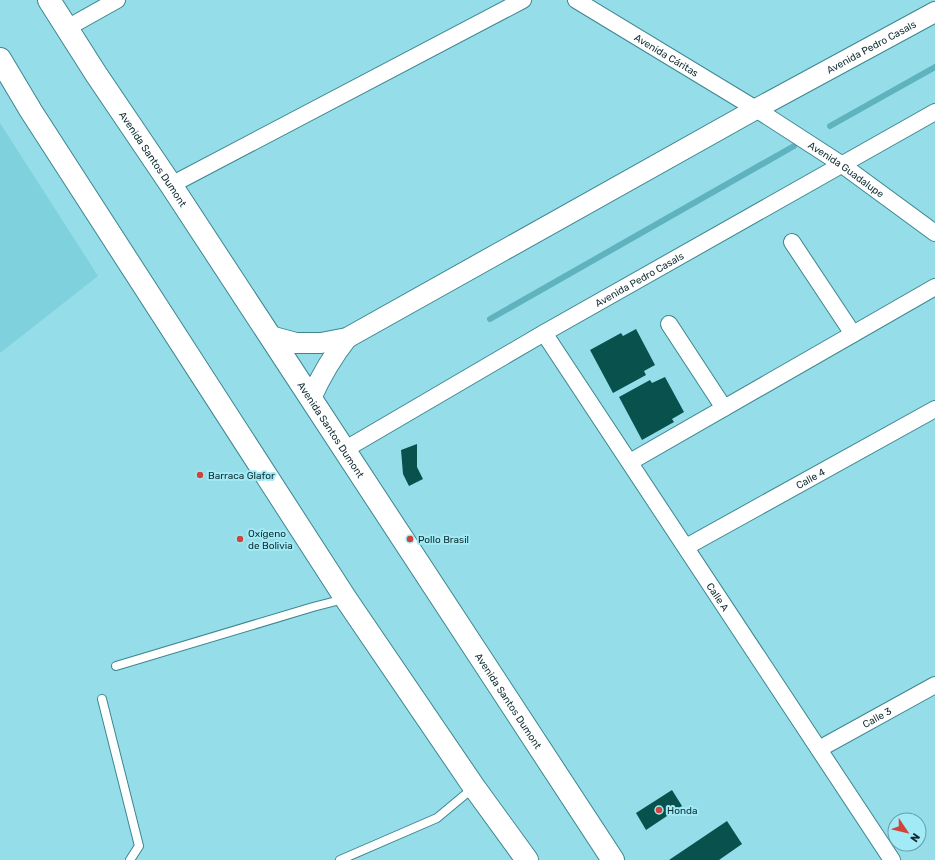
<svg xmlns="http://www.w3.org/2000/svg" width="935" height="860" font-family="Rubik,sans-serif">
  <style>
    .built { fill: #7fd1dd }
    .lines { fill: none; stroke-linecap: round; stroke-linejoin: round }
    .stream { stroke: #5fb3be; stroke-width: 6 }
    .building { fill: #08514d }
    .service-casing { stroke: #3d8690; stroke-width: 10 }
    .minor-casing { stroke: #3d8690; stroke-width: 18 }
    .tertiary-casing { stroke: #3d8690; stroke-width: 22 }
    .secondary-casing { stroke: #3d8690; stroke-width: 24 }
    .service { stroke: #fff; stroke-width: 8 }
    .minor { stroke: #fff; stroke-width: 16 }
    .tertiary { stroke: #fff; stroke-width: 20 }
    .secondary { stroke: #fff; stroke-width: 22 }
    .poi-dot { fill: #d2443b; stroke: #a2ebf6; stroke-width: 1.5 }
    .labels { text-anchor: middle; stroke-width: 4; stroke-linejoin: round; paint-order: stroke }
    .street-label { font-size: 10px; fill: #0e2c31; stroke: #a2ebf6 }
    .poi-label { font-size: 10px; fill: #0e2c31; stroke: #a2ebf6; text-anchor: start }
  </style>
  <rect width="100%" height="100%" fill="#95dee9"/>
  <path class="built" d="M0 123 98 276 0 353Z"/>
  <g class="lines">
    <g class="stream">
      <path d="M830 126 935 67"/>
      <path d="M490 319 794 146"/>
    </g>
  </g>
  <g class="building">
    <path d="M636 329 655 365 644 371 646 375 613 393 590 350 621 333 623 336Z"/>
    <path d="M665 377 684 412 672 419 674 422 642 440 619 397 650 380 652 383Z"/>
    <path d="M417 444V467L423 479 409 486 403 474 401 450Z"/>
    <path d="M672 790 682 806 646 830 636 813Z"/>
    <path d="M727 821 742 844 719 860H669Z"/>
  </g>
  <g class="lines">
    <defs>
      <g id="service">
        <path d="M116 666 313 607 344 599"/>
        <path d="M102 699 139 846 130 860"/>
        <path d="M340 860 437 818 473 788"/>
      </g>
      <g id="minor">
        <path id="s1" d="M576 0 756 109 841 164 935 233"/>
        <path d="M67 28 117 0"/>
        <path d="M171 185 523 0"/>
        <path d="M792 242 853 334"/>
        <path d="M669 324 724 408"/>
        <path id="s2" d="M544 333 892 860"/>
        <path id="s3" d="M344 450 544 333 935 112"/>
        <path d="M630 462 935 287"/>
        <path id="s4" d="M686 547 935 409"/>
        <path id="s5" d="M819 749 935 685"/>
      </g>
      <g id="tertiary">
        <path id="s6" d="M270 336 296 343H321L347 338 756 109 935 12"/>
        <path d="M311 398C321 376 332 357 347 338"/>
      </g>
      <g id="secondary">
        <path id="s7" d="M49 0 96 74 171 185 613 860"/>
        <path d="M0 59 31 111 346 599 474 787 527 860"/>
      </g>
    </defs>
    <use href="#service" class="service-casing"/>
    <use href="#minor" class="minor-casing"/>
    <use href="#tertiary" class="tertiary-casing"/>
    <use href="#secondary" class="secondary-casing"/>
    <use href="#service" class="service"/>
    <use href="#minor" class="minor"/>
    <use href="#tertiary" class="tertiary"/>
    <use href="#secondary" class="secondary"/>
  </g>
  <g class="poi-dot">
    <circle cx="200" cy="475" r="4"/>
    <circle cx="240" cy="539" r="4"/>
    <circle cx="410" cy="539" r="4"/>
    <circle cx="659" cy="810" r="4"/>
  </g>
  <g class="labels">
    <g class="street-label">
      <text dy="4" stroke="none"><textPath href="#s6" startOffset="678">Avenida Pedro Casals</textPath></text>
      <text dy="4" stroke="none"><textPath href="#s1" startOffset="106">Avenida Cáritas</textPath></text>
      <text dy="4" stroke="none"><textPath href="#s7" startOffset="190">Avenida Santos Dumont</textPath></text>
      <text dy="4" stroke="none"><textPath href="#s1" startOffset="319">Avenida Guadalupe</textPath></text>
      <text dy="4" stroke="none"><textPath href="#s3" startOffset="341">Avenida Pedro Casals</textPath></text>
      <text dy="4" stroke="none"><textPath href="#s7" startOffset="514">Avenida Santos Dumont</textPath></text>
      <text dy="4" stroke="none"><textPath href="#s4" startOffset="142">Calle 4</textPath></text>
      <text dy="4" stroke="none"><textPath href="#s2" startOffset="316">Calle A</textPath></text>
      <text dy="4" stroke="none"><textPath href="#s7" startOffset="838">Avenida Santos Dumont</textPath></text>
      <text dy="4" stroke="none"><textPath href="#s5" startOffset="66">Calle 3</textPath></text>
    </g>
    <g class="poi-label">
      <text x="208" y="479">Barraca Glafor</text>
      <text x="248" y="537">Oxígeno<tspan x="248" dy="12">de Bolivia</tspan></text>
      <text x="418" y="543">Pollo Brasil</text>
      <text x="667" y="814">Honda</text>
    </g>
  </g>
  <g transform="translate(907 832) rotate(125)"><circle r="19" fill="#a2ebf6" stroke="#679fa7"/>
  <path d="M0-3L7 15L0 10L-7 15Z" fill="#d2443b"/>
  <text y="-6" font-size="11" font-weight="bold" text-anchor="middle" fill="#0e2c31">N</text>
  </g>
</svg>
